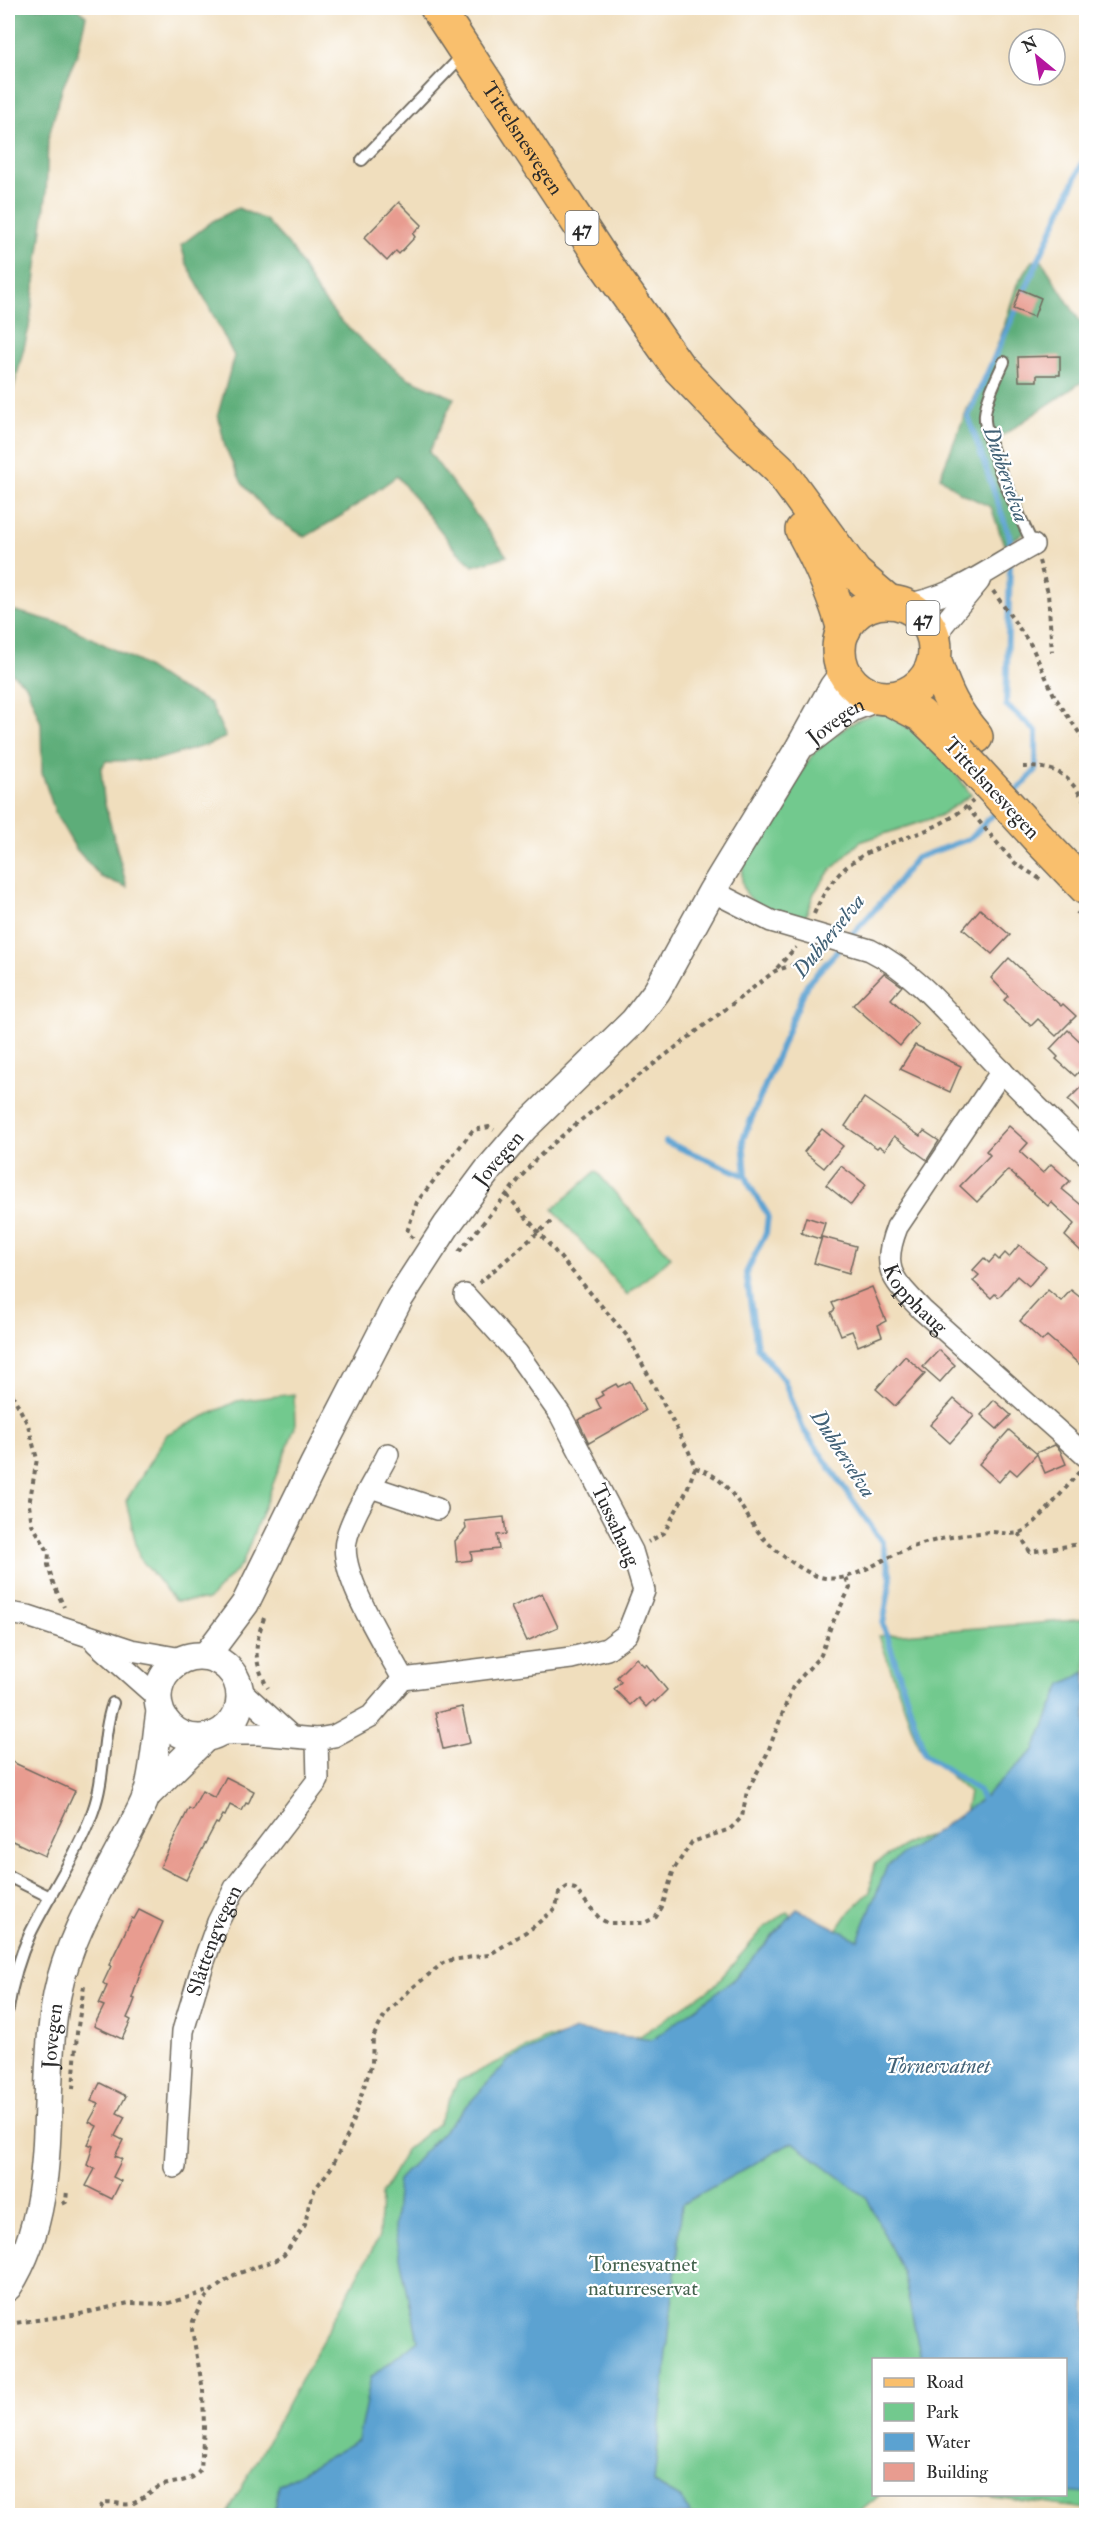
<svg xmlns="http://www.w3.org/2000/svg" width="1094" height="2523" font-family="'IM FELL Double Pica',serif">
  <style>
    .green { fill: #72c98e; stroke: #4e7a5c; stroke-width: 1.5 }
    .forest { fill: #5dad79; stroke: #446c52; stroke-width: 1.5 }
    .water { fill: #5ba2d1; stroke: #43667e; stroke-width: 1.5 }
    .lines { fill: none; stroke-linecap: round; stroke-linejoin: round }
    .stream { stroke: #5ba2d1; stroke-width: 6 }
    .building { fill: #e89c90 }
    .service-casing { stroke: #706a5e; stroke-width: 14 }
    .minor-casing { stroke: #706a5e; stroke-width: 24 }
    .tertiary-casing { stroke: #706a5e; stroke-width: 30 }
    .primary-casing { stroke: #706a5e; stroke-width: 36 }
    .path { stroke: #706a5e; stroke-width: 4; stroke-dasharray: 4.5 4.5; stroke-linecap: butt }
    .service { stroke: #fff; stroke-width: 10 }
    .minor { stroke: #fff; stroke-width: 21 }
    .tertiary { stroke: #fff; stroke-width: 27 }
    .primary { stroke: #f9bf6d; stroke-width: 33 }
    .primary-bridge-casing { stroke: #706a5e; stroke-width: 36; stroke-linecap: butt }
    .primary-bridge { stroke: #f9bf6d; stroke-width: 33 }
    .labels { text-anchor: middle; stroke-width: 4.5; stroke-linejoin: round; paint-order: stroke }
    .shield { fill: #fff; stroke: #6b6b6b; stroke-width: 1.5 }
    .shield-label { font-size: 20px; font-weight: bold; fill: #2b2b2b }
    .street-label { font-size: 21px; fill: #2b2b2b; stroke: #fff }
    .park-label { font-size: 21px; fill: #44624e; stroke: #fff }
    .water-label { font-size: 22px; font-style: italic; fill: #416176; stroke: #fff }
  </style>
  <rect width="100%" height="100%" fill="#fff"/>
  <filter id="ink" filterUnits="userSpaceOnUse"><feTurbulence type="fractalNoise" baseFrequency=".0167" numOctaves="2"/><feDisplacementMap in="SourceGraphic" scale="12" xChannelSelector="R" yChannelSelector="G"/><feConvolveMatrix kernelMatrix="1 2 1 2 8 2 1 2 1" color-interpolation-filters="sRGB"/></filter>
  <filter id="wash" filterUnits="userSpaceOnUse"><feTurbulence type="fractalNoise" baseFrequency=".008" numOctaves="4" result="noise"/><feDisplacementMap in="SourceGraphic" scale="24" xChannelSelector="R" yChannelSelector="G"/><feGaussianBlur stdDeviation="1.35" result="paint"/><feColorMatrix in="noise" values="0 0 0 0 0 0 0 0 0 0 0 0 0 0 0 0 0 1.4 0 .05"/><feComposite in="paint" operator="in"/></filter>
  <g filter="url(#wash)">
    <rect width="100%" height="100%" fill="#f0debd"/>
    <g class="green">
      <path d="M884 713 936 744 971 795 939 816 860 842 829 872 814 893 805 918C754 912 722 893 756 840 761 833 769 828 774 820 787 800 797 776 811 757 818 746 846 727 858 720 865 716 876 715 884 713Z"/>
      <path d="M596 1171 671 1257 627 1295 553 1209Z"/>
      <path d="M294 1394 295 1427 242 1564 208 1600 175 1601 139 1557 126 1501 167 1434 237 1401Z"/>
      <path d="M1086 1619V2509L977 2495 1066 2494V2360H874V2494L880 2495 856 2515 226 2516 379 2237 381 2195 406 2150 438 2123 458 2081 548 2038 591 2036 619 2039 640 2036 714 1986 764 1928 787 1912 797 1919 833 1936 850 1911 870 1892 874 1864 911 1841 941 1832 964 1818 969 1793 919 1748 879 1636Z"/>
    </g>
    <g class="forest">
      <path d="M8 8H77L86 16 77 55 62 89 48 139 46 198 29 328 8 410Z"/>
      <path d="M238 208 266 220 293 250 317 292 338 318 372 350 408 378 454 398 429 452 507 556 473 566 456 550 397 476 344 514 305 537 270 515 242 483 225 447 218 414 234 356 186 262 181 245 213 221Z"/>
      <path d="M1032 261H1042L1086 331V379L999 438 1003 466 1031 529 1004 545 991 507 961 493 940 477 968 407 985 376 1003 330 1017 284Z"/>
      <path d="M8 609 63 624 139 662 175 686 210 703 226 737 210 744 156 760 106 761 101 769 104 800 127 887 101 877 76 849 56 815 42 773 41 723 26 685 8 670Z"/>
    </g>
    <path class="water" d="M1086 1672V2493L1066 2491V2360L921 2359 903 2273 867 2198 793 2142 682 2204 654 2483 682 2499 690 2515H274L279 2485 358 2440 371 2377 418 2340 394 2230 398 2180 509 2060 575 2030 652 2040 732 1981 797 1909 858 1940 887 1866 982 1799 1034 1750 1062 1684Z"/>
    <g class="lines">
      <g class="stream">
        <path d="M1010 554V538L968 416 1086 155"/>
        <path d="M1010 564 1006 705 1036 731V770L1013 795"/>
        <path d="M848 939 887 896 916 858 971 838 999 808"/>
        <path d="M841 947 807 984 743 1139 746 1176 751 1188 768 1215 766 1233 746 1273 757 1347 784 1380 803 1429 882 1542 891 1578 883 1624 925 1755 979 1791 982 1799"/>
        <path d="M666 1142 746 1176"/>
      </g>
    </g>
    <g id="blocks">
      <g class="building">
        <path d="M399 202 422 225 413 234 415 237 399 254 396 251 387 261 364 238Z"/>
        <path d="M1020 289 1041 298 1034 317 1013 309Z"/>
        <path d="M1060 356V375H1037V381H1019L1018 357Z"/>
        <path d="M980 909 1010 935 992 954 963 929Z"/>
        <path d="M1009 958 1061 1006 1063 1004 1076 1016 1056 1036 1038 1019 1031 1026 1004 1000 1008 996 991 978Z"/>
        <path d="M884 973 902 986 891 999 918 1024 900 1046 853 1005Z"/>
        <path d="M1068 1030 1086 1047V1064L1075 1076 1056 1059 1058 1057 1050 1049Z"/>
        <path d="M915 1045 961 1066 950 1092 900 1069Z"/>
        <path d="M1086 1082V1118L1068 1100Z"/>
        <path d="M864 1098 920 1136 924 1131 939 1141 927 1160 894 1136 885 1150 879 1146 877 1148 845 1126Z"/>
        <path d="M1009 1126 1028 1143 1020 1152 1043 1173 1051 1164 1070 1181 1062 1189 1086 1209V1256L1065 1236 1074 1224 1051 1202 1048 1206 1008 1170 977 1202 960 1186 990 1155 986 1151Z"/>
        <path d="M822 1129 843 1146 824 1168 804 1152Z"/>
        <path d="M841 1166 866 1185 851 1205 826 1185Z"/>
        <path d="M806 1217 825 1223 820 1239 801 1233Z"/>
        <path d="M822 1237 856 1246 849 1273 814 1263Z"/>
        <path d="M1019 1245 1046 1266 1029 1286 1017 1276 999 1297 995 1294 991 1298 973 1281 979 1275 973 1270 984 1258 989 1263 995 1256 999 1260 1005 1253 1009 1257Z"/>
        <path d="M872 1287 886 1321 878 1325 882 1336 858 1346 852 1331 841 1335 839 1330 831 1313 835 1309 832 1303Z"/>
        <path d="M1048 1290 1061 1301 1071 1290 1086 1302V1370L1047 1336 1042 1341 1020 1321Z"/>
        <path d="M939 1350 955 1365 940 1382 923 1367Z"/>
        <path d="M905 1356 925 1374 895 1406 876 1389Z"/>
        <path d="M630 1381 645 1411 589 1443 578 1420 601 1409 596 1399 603 1395 601 1392 616 1384 618 1387Z"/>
        <path d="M954 1399 974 1416 950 1443 930 1425Z"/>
        <path d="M994 1400 1011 1415 997 1429 981 1415Z"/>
        <path d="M1009 1430 1036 1453 1055 1445 1060 1450 1066 1464 1045 1473 1037 1454 1017 1475 1010 1469 999 1482 979 1464Z"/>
        <path d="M504 1517 506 1534 497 1535 499 1549 471 1552 472 1560 457 1562 455 1541 466 1529 465 1521Z"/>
        <path d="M542 1593 558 1627 527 1641 511 1607Z"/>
        <path d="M636 1658 644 1666 646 1664 667 1690 655 1702 653 1700 646 1707 638 1698 630 1705 614 1689 621 1682 617 1677Z"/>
        <path d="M462 1707 470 1743 443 1749 435 1713Z"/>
        <path d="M8 1760 75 1791 45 1856 8 1839Z"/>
        <path d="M226 1777 254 1791 248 1804 246 1803 242 1811 230 1805 225 1816 223 1815 218 1824 216 1823 186 1880 160 1867 189 1808 192 1810 202 1791 215 1798Z"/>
        <path d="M139 1910 163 1922 142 1968 132 1998 135 1999 132 2007 127 2018 131 2020 122 2039 94 2026 104 2006 99 2004 107 1986 103 1983 111 1966 109 1965 132 1918 134 1919Z"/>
        <path d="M100 2083 126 2096 117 2113 125 2117 115 2136 123 2140 115 2156 122 2159 113 2177 121 2181 112 2199 86 2186 95 2169 87 2165 93 2146 88 2144 97 2126 89 2122 99 2104 91 2101Z"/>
      </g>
    </g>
  </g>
  <g filter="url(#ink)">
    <use href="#blocks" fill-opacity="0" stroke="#706a5e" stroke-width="1.5"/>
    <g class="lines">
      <defs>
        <g id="service">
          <path d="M362 160 459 59 464 57"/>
          <path d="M1004 362C997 378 987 396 985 414 982 439 1021 519 1033 545"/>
          <path d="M8 1876 50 1897"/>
          <path d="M8 2009C12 1983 19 1958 30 1934 50 1893 78 1854 93 1811 106 1776 101 1738 113 1703"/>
        </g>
        <g id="minor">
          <path d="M903 605C955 598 988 569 1033 545"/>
          <path d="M936 648 942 626 979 581"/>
          <path d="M712 891 771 921 870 950C919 974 954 1021 991 1060 1022 1093 1054 1123 1086 1154"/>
          <path id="s1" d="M1002 1071 897 1227C880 1270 893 1279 922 1310L1086 1456"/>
          <path d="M388 1454C377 1476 350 1518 346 1541 339 1575 386 1647 403 1679"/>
          <path d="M371 1487 437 1509"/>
          <path d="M8 1613 28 1616 131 1650 182 1659"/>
          <path d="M96 1643 157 1697"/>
          <path d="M240 1690 291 1736"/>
          <path d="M217 1734H259L317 1739 334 1736 371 1716 403 1679 571 1658 607 1649 627 1634 644 1591 632 1551 560 1414 517 1353 465 1295"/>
          <path id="s2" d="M175 2167 183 2031 203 1964 218 1922 235 1888 318 1780 317 1739"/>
        </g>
        <g id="tertiary">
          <path id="s3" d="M807 742 851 708 876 698"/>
          <circle cx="199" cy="1697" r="41"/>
          <path id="s4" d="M206 1656 245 1604 314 1464 399 1299 447 1225 488 1170 525 1127 634 1021 657 991 712 891 799 748 833 687 844 672"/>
          <path d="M146 1796 205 1738"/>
          <path id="s5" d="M8 2287C64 2200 38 2092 57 1995 68 1939 100 1888 126 1838 132 1825 141 1811 146 1797 154 1776 156 1736 160 1712"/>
        </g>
        <g id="primary">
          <path id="s6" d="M437 8 604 262 679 368 744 436 779 469 855 573 889 602"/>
          <path d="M802 530C820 563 834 594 844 630"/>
          <circle cx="887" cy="650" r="48"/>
          <path d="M935 662C946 694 953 710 976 737"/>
          <path d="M890 699 921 715 959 752"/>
          <path d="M1039 839 1086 888"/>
        </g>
      </defs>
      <use href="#service" class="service-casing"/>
      <use href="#minor" class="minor-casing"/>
      <use href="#tertiary" class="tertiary-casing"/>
      <use href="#primary" class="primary-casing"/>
      <g class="path">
        <path d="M1039 561 1048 593 1052 652"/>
        <path d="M993 591 1031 645 1055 697 1086 743"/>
        <path d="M1023 767C1059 767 1066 773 1086 803"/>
        <path d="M967 807 1004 851 1015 863 1040 879"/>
        <path d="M1077 912 1086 923"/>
        <path d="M814 914C851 827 914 855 973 801"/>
        <path d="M777 968 796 947"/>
        <path d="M507 1195 628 1337 689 1452 695 1468 686 1492 664 1533 648 1542"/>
        <path d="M413 1238 407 1232 417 1202 473 1130 489 1127 494 1130"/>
        <path d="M459 1252 535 1160 572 1127 775 971 813 958H823"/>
        <path d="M479 1283 554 1219"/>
        <path d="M8 1386 28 1425 37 1459 29 1505 32 1524 49 1553 48 1565 53 1583 64 1607"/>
        <path d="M695 1468C731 1476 743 1516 766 1541 778 1553 792 1563 806 1571 842 1592 870 1564 903 1551 916 1545 932 1541 946 1538 961 1535 977 1533 991 1532 999 1532 1011 1535 1019 1533 1034 1529 1068 1485 1079 1472"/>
        <path d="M1019 1533 1030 1552 1086 1543"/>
        <path d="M264 1618C254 1646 253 1661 268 1688"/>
        <path d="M73 2089 77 2033 84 1986"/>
        <path d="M62 2204 66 2202 67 2190"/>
        <path d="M8 2324 80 2314 129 2303 166 2304 212 2290"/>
        <path d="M96 2516 103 2503C111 2500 121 2506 131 2504 141 2501 149 2491 159 2487 172 2481 193 2483 201 2469L204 2428 203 2390 192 2330 193 2321 202 2302 213 2290 234 2275 276 2260 284 2255 305 2225 309 2204 315 2189 331 2168 348 2135 372 2063 373 2037 385 2015 411 1989 443 1963 451 1960 489 1955 532 1928 556 1908 559 1893 567 1887 575 1889 600 1919 608 1923H644L656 1917 662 1907 674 1869 692 1842 730 1829 742 1817 747 1791 767 1754 793 1686 821 1655 831 1626 850 1588 846 1578"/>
      </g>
      <use href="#service" class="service"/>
      <use href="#minor" class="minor"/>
      <use href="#tertiary" class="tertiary"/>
      <use href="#primary" class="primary"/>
      <defs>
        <path id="primary-bridge" d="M959 752 1039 839"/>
      </defs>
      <use href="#primary-bridge" class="primary-bridge-casing"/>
      <use href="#primary-bridge" class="primary-bridge"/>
    </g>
  </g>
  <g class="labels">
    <g class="shield">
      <rect x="565.5" y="211" width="33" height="34" rx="4.5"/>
      <rect x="906.5" y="601" width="33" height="34" rx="4.5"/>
    </g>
    <g class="shield-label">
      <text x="582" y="235">47</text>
      <text x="923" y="625">47</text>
    </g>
    <g class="street-label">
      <text dy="7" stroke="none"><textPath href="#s6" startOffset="156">Tittelsnesvegen</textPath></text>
      <text dy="7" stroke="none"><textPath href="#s3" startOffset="36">Jovegen</textPath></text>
      <text transform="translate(992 788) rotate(47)" y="7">Tittelsnesvegen</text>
      <text dy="7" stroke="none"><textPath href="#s4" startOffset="579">Jovegen</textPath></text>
      <text dy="7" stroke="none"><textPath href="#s1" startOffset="270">Kopphaug</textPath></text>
      <text transform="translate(616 1525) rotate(65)" y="7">Tussahaug</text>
      <text dy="7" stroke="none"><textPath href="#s2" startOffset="232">Slåttengvegen</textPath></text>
      <text dy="7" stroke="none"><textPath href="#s5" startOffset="258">Jovegen</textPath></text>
    </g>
    <g class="park-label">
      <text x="643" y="2271">Tornesvatnet<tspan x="643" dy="24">naturreservat</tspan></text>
    </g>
    <g class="water-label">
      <text transform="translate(1007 474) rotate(71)" y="8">Dubberselva</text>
      <text transform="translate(828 935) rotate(-51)" y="8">Dubberselva</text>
      <text transform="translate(844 1453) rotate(57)" y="8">Dubberselva</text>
      <text x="938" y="2073">Tornesvatnet</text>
    </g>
  </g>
  <rect width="1094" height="2523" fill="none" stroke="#fff" stroke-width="30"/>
  <rect x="872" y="2358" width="195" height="138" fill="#ffffff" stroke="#aaaaaa" stroke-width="1.5"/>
  <rect x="884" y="2378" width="30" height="9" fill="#f9bf6d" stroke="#aaaaaa" stroke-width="1.5"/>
  <text x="926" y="2388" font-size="18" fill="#2b2b2b">Road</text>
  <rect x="884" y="2403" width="30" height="18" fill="#72c98e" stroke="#aaaaaa" stroke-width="1.5"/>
  <text x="926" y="2418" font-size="18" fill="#2b2b2b">Park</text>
  <rect x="884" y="2433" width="30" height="18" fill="#5ba2d1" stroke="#aaaaaa" stroke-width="1.5"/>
  <text x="926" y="2448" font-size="18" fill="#2b2b2b">Water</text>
  <rect x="884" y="2463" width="30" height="18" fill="#e89c90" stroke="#aaaaaa" stroke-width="1.5"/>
  <text x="926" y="2478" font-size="18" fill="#2b2b2b">Building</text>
  <g transform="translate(1037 57) rotate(330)"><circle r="28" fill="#ffffff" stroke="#aaaaaa" stroke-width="1.5"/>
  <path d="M0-4.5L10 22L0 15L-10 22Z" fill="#b5179e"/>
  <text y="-9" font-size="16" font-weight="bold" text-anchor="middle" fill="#2b2b2b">N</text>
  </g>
</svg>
